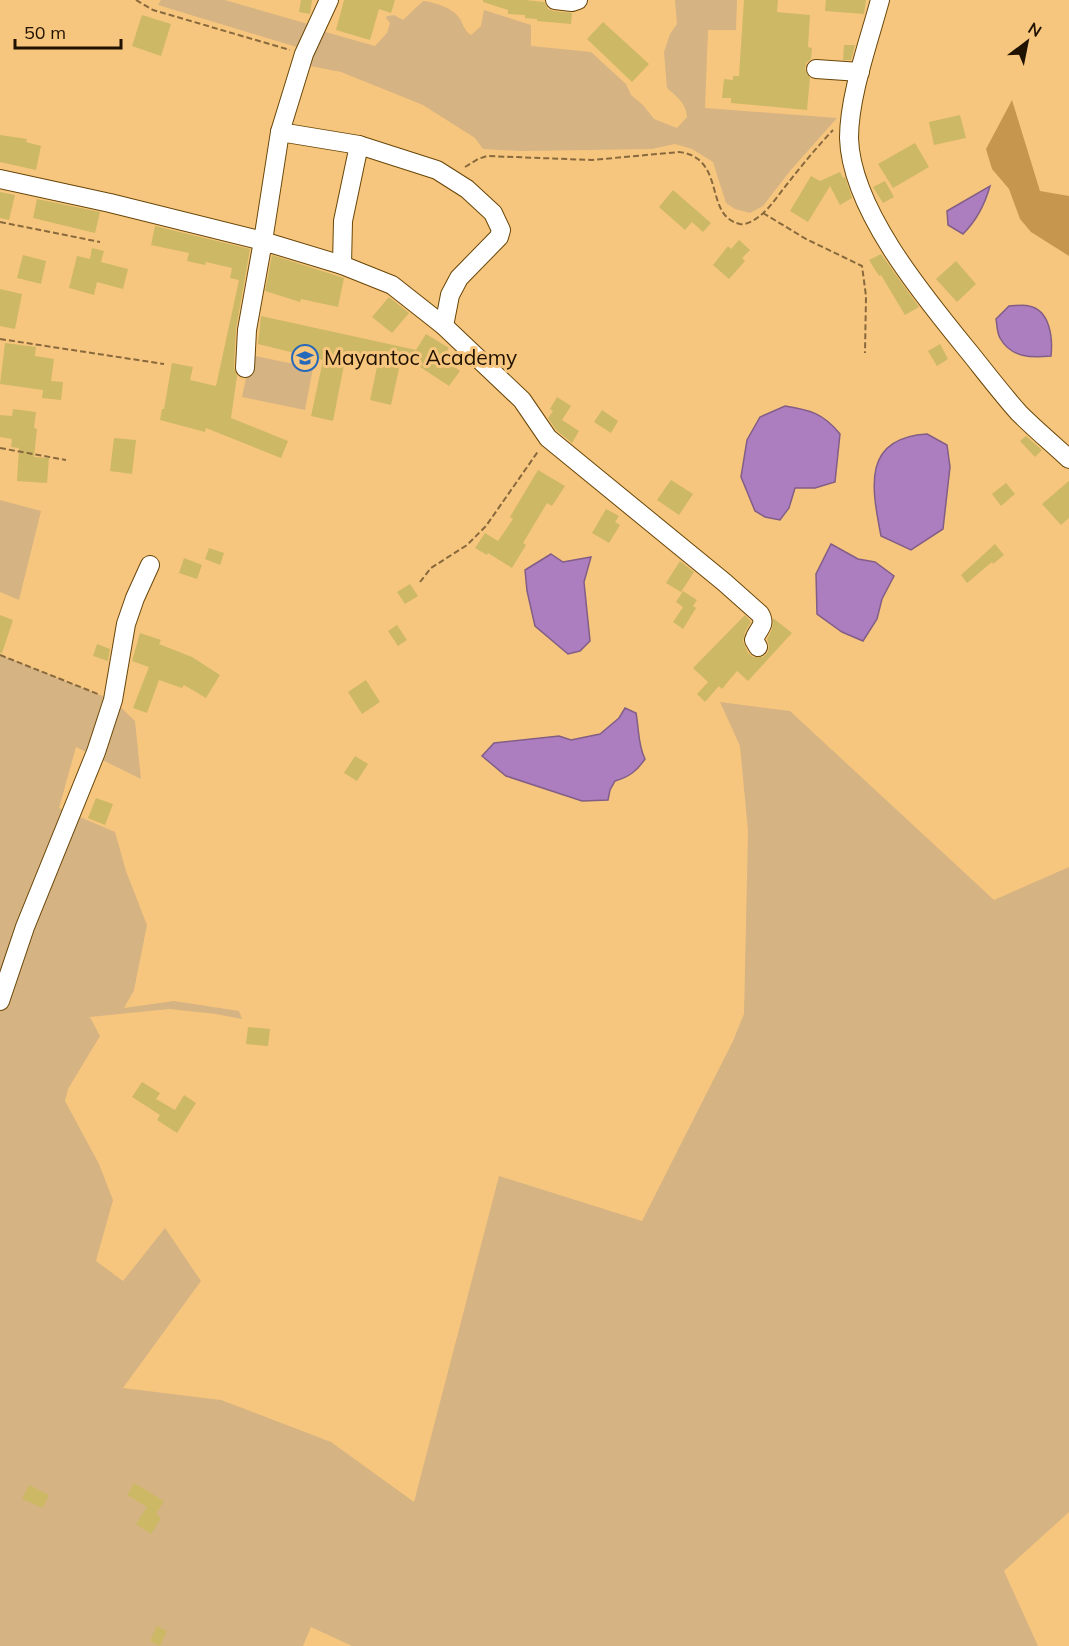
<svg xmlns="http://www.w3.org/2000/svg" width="1069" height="1646" font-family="Mulish,sans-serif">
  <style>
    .green { fill: #d5b383 }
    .forest { fill: #c6964e }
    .water { fill: #ac7ebf; stroke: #825e86; stroke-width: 1.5 }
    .building { fill: #ccb865 }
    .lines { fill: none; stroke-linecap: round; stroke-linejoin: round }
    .minor-casing { stroke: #684608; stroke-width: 20 }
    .path { stroke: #88693d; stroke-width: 2; stroke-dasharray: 6 3; stroke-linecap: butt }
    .minor { stroke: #fff; stroke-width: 18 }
    .labels { text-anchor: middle; stroke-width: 6; stroke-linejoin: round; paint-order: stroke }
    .poi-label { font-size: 21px; fill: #201200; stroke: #f7c67e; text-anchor: start }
  </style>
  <rect width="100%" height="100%" fill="#f7c67e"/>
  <g class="green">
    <path d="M161 0H225L308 24 300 48 158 5Z"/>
    <path d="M675 0H737L736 30H708L705 108 837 118 790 171 763 206 750 213 735 209 726 203 713 162 692 149 675 144 652 149 521 151 483 149 475 138 423 105 341 72 310 66 322 31 375 46 387 33 390 23 386 18 387 16 394 15 403 20 423 1C434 2 454 8 460 19 464 26 464 30 471 35L481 26 484 10 531 25V46L591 52 626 84 631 95 643 105 654 119 677 128 687 117C686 103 677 97 667 88L664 52 670 34 677 24Z"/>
    <path d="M251 355 313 368 305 410 242 397Z"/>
    <path d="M0 500 41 511 19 600 0 592Z"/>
    <path d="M0 655 113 700 135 721 141 779 76 747 59 808 115 832 126 871 147 925 134 990 124 1008 174 1001 239 1011 242 1019 216 1014 169 1009 90 1017 100 1036 68 1089 65 1101 99 1164 113 1200 96 1261 123 1281 165 1228 201 1281 123 1388 221 1400 331 1442 414 1502 499 1176 642 1221 733 1041 744 1014 748 831 740 746 720 702 790 711 994 900 1069 867V1512L1004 1571 1038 1646H352L311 1627 303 1646H0Z"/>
  </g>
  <path class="forest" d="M1012 100 1040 191 1069 196V256L1031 232 1020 219 1009 189 992 169 986 149Z"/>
  <g class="water">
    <path d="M990 186C985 204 976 221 963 234L948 225 947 211Z"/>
    <path d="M1009 306C1015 306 1023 304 1029 306 1050 310 1053 338 1051 356 1032 358 1011 358 1000 338 997 333 997 325 996 319Z"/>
    <path d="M785 406C810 410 823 413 840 434L835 482 815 488H795L789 508 780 520 765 517 755 511 741 477 747 440 760 417Z"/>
    <path d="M927 434 947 445 950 467 943 529 911 550 881 536C872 489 861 438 927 434Z"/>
    <path d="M831 544 858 559 875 562 894 576 882 599 877 619 863 641 842 632 817 614 816 574Z"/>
    <path d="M551 554 563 562 591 557 584 582 590 641 580 651 568 654 535 626 527 591 525 570Z"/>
    <path d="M625 708 636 713C639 729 638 746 645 759 637 771 629 777 615 781L610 790 608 800 582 801 506 776 482 756 494 743 559 736 571 740 600 734 619 718Z"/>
  </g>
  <g class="building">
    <path d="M301 0H312L310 14 299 12Z"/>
    <path d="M344 0H395L391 13 379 9 370 40 336 30Z"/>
    <path d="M483 0H525L544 2 548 9 553 11 572 13 571 24 537 21V19L525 18V15L508 14V10L483 2Z"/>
    <path d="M744 0H778L777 12 810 15 808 47 812 48 811 59 806 63 805 69 810 78 807 110 731 103V98H722L724 79 733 80V76H739Z"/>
    <path d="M826 0H866L864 14 825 11Z"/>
    <path d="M142 15 171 24 161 56 132 46Z"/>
    <path d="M603 22 649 64 632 82 587 39Z"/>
    <path d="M844 45H855L851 60H843Z"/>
    <path d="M960 115 966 138 934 145 929 122Z"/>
    <path d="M0 135 27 139 26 142 41 146 36 170 0 162Z"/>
    <path d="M915 143 929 167 893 188 878 164Z"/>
    <path d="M840 172 843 178 845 177 852 198 840 205 830 186 808 222 790 211 811 176 820 181Z"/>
    <path d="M885 181 894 197 883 203 873 187Z"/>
    <path d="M673 190 711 223 703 232 692 222 685 230 659 207Z"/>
    <path d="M0 192 15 195 9 220 0 218Z"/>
    <path d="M37 199 100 212 95 233 33 218Z"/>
    <path d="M155 226 250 249 236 329 234 367 237 376 231 418 288 441 281 458 206 428 205 432 160 420 162 409H164L172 363 193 367 190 380 216 386 239 280 230 278 232 268 206 262 205 265 187 261 189 253 151 245Z"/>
    <path d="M739 240 750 250 742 258 745 261 729 279 713 265 728 246 731 249Z"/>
    <path d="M92 248 104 251 101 262 128 269 123 289 97 282 94 295 69 288 77 256 90 259Z"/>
    <path d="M881 254 919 307 905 315 881 275 879 276 869 260Z"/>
    <path d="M23 255 46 261 41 284 17 278Z"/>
    <path d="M272 255 344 278 338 307 301 299 300 302 265 291Z"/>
    <path d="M956 261 976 284 957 302 936 279Z"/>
    <path d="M0 289 22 294 15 329 0 326Z"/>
    <path d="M389 297 409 313 392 333 372 317Z"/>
    <path d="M261 316 416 350 426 334 449 348 442 358 460 371 449 386 402 355 391 405 370 400 377 367 345 360 333 421 311 416 323 360 258 344Z"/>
    <path d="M5 343 36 347 35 356 54 359 51 381 63 382 61 400 42 398 43 390 0 384Z"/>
    <path d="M940 344 948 359 937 366 928 351Z"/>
    <path d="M557 397 571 406 562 420 579 431 572 443 556 430 548 418 553 411 550 409Z"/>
    <path d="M13 409 36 412 34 428 37 429 34 457 49 458 47 483 17 481 19 448 11 447 12 439 0 437V415L12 416Z"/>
    <path d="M602 410 618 421 611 433 594 422Z"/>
    <path d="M1026 436 1042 450 1035 457 1020 441Z"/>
    <path d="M114 438 136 440 132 474 110 471Z"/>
    <path d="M538 470 565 486 552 506 547 503 523 543 526 545 512 568 488 553 487 555 475 548 485 533 498 541 513 519 510 517Z"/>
    <path d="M671 480 693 494 679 515 657 500Z"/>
    <path d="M1069 481V518L1061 525 1042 504Z"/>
    <path d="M1006 483 1015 494 1001 506 992 494Z"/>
    <path d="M606 509 619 516 615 522 620 525 609 543 592 533Z"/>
    <path d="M995 544 1004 555 993 564 992 562 967 583 961 575Z"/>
    <path d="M209 548 224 553 220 565 205 559Z"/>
    <path d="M184 558 202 565 197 579 179 573Z"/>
    <path d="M680 561 694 572 681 592 666 583Z"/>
    <path d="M410 584 418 596 405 604 397 592Z"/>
    <path d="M683 591 697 600 693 606 696 608 683 629 673 622 683 607 676 602Z"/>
    <path d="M0 615 13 620 2 653H0Z"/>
    <path d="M745 615 751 622 745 632 743 641 748 653 753 657H763L768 652 769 646 767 639 772 629 773 618 792 633 748 681 737 671 722 689 719 686 705 702 697 694 708 682 693 668Z"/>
    <path d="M397 625 407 640 398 646 388 631Z"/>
    <path d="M140 633 161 640 159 644 192 657 220 675 206 698 184 685 182 688 159 680 147 713 133 708 149 667 132 661Z"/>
    <path d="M97 644 110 649 108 661 93 656Z"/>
    <path d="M366 680 380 702 362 714 348 692Z"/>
    <path d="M355 756 368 764 357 781 344 773Z"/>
    <path d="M96 798 113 804 105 825 88 818Z"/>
    <path d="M248 1027 270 1029 268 1046 246 1044Z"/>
    <path d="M142 1082 160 1093 156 1099 175 1110 184 1095 196 1103 177 1133 157 1120 160 1115 132 1097Z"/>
    <path d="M134 1483 164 1501 156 1514 161 1518 151 1534 136 1524 147 1507 127 1495Z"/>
    <path d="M29 1485 49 1495 43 1508 22 1499Z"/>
    <path d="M157 1626 167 1631 160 1646 150 1641Z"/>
  </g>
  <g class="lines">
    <defs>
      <g id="minor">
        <path d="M555 0 572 2 578 0"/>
        <path d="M880 0C869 41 849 96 849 138 851 210 926 299 970 353 986 373 1002 394 1019 413 1035 429 1053 444 1069 459"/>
        <path d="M816 69 860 72"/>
        <path d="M280 132 359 145 437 170 467 189 493 213 501 230 499 237 459 278 450 295 444 326"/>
        <path d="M0 179 110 203 263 241 280 132 304 54 329 0"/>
        <path d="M342 265 343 221 359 145"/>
        <path d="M245 368 247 330 263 241 342 265 392 285 444 326 522 400 548 438 724 582 760 614C767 626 757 629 754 640L758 647"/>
        <path d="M0 1001 25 927 96 752 113 700 126 624 135 598 150 565"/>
      </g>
    </defs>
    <use href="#minor" class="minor-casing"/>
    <g class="path">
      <path d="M136 0 153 10 290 50"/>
      <path d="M465 167 478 159 487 156 592 160 679 152C727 158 703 216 740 224 746 225 753 221 757 218 770 209 778 195 788 183 802 165 817 147 833 130"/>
      <path d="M763 213 806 239 862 266 866 296 865 353"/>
      <path d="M0 222 100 242"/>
      <path d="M0 339 164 364"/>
      <path d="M0 448 66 460"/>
      <path d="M420 582 431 568 467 545 486 526 539 450"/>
      <path d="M0 655 98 694"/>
    </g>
    <use href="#minor" class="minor"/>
  </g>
  <defs>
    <symbol id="school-ring" viewBox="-11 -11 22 22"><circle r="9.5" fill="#f7c67e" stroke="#2669ba" stroke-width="1.5"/><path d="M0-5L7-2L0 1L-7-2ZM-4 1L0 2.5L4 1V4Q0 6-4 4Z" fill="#2669ba"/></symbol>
  </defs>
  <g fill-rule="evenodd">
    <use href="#school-ring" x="290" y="343" width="30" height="30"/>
  </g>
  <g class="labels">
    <g class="poi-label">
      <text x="324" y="365">Mayantoc Academy</text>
    </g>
  </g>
  <g transform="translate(1027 42) rotate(32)" stroke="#f7c67e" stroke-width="4.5" paint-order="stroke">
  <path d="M0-4.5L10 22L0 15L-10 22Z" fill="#201200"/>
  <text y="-9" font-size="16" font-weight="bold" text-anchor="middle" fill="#201200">N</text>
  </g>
  <path d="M15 39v9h106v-9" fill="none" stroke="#201200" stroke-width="3"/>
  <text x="24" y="39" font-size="18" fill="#201200" stroke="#f7c67e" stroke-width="4.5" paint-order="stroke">50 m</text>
</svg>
